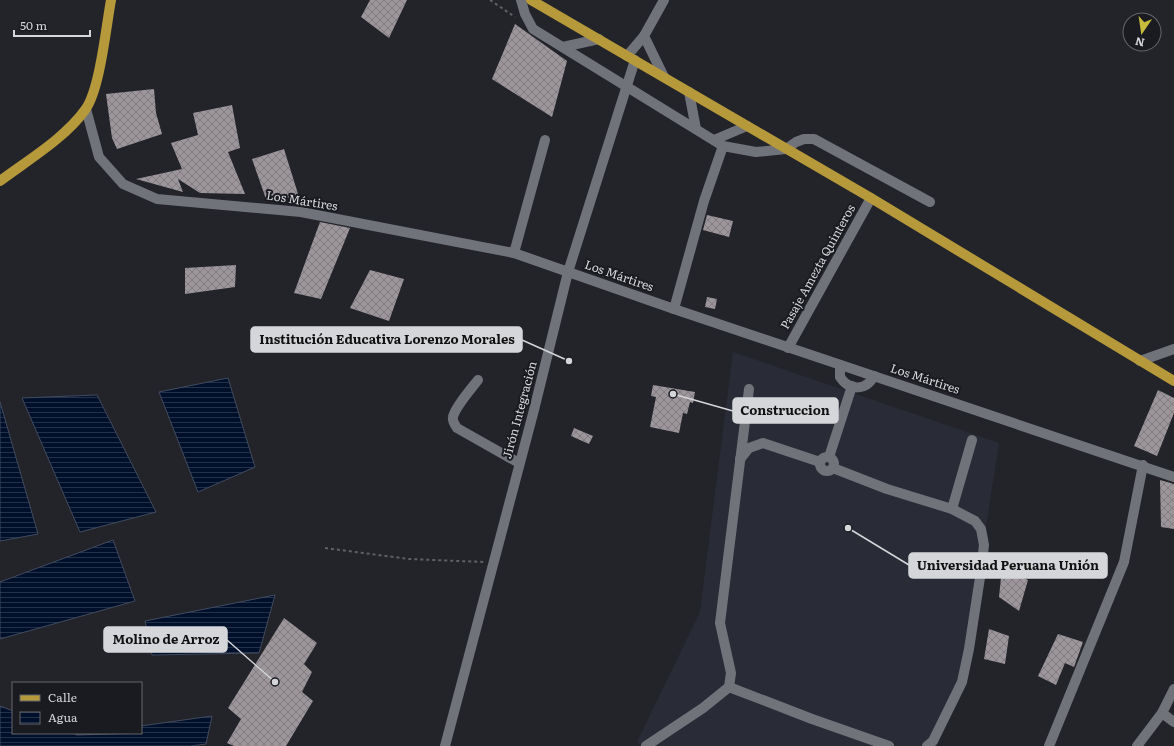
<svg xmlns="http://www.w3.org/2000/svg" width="1174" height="746" font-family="Literata,serif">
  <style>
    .built { fill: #292c37 }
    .water { fill: url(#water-rules); stroke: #404b5f }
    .building { fill: url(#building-cross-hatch) }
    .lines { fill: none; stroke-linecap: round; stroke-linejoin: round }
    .path { stroke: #5f6065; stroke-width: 2; stroke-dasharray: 3 3; stroke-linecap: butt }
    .minor { stroke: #71737a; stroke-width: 10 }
    .major { stroke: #b5993a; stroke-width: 10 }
    .labels { text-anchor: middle; stroke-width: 4; stroke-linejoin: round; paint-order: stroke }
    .street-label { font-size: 12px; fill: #d5d6da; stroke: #191b20 }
    .leader { fill: none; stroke: #d5d6da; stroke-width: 1.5 }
    .callout-dot { fill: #d5d6da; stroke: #191b20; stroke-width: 1.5 }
    .callout { fill: #d5d6da; stroke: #d5d6da; stroke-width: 1.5 }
    .callout-label { font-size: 13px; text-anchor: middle; font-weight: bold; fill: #111 }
  </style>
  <defs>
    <pattern id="water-rules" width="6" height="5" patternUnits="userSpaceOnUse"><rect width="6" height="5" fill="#000f2a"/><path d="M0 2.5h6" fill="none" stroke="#243148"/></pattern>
    <pattern id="building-cross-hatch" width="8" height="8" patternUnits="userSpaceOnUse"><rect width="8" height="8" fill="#9c959a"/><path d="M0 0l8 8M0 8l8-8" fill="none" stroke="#807c7f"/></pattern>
  </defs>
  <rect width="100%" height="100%" fill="#23242a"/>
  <path class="built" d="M733 352 999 443 960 691 924 746H640L637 742 700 612Z"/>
  <g class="water">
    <path d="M228 378 255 467 198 492 159 392Z"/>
    <path d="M97 395 156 512 80 532 22 398Z"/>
    <path d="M0 402 38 534 0 541Z"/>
    <path d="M113 540 135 601 0 639V582Z"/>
    <path d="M275 595 259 653 152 655 145 621Z"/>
    <path d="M0 706 13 711V733H73L77 735 141 733V726L212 716 206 744 190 746H0Z"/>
  </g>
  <g class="building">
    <path d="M370 0H407L389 38 361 17Z"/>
    <path d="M515 24 567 61 552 117 492 79Z"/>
    <path d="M154 89 156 113 162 134 117 149 112 138 106 94Z"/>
    <path d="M232 105 240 148 228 152 245 194 200 193 178 179 183 192 136 179 182 169 171 143 198 135 193 113Z"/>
    <path d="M284 149 299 197 266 199 252 159Z"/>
    <path d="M707 215 733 221 729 237 703 230Z"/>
    <path d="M320 222 350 228 321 299 294 293Z"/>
    <path d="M236 265 235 287 185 294V268Z"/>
    <path d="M370 270 404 279 389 321 350 308Z"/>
    <path d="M707 297 717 299 715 309 705 307Z"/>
    <path d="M653 385 695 392 693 403 690 402 687 414 683 413 679 433 650 427 656 397 651 396Z"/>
    <path d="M1158 390 1174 398V413L1157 456 1134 446Z"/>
    <path d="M574 428 593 436 589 444 571 436Z"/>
    <path d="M1160 480 1174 484V529L1161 527Z"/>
    <path d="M1002 568 1028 580 1019 611 999 597Z"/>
    <path d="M284 618 317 643 304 664 312 672 302 692 313 701 286 746H234L227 743 241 719 228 708Z"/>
    <path d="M989 629 1009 636 1005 664 984 659Z"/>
    <path d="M1058 634 1083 642 1074 667 1065 663 1056 685 1038 676Z"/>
  </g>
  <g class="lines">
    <g class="path">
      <path d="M490 0 515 17"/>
      <path d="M325 548 409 559 484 562"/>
    </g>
    <g class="minor">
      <path d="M521 0 525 14 533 29 723 146 756 152 786 149 796 142 804 139H814L930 202"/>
      <path d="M563 47 599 39"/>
      <path d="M627 56 644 36"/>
      <path d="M664 77 644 36 664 0"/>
      <path d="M689 92 696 129"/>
      <path d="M86 109 99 157 123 184 157 199 301 212 514 253 674 309 1174 477"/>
      <path d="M714 140 747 126"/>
      <path d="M514 253 545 140"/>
      <path d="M674 309 704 201 723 146"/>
      <path d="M788 348 871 198"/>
      <path d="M1140 361 1174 349"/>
      <path d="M840 365V377C849 391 866 391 874 376"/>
      <path d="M478 380C471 389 455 407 453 417 452 421 455 425 457 428L519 463"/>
      <circle cx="827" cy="464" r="7"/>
      <path d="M829 457 852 386"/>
      <path d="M740 459 749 448 763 443 820 462"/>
      <path d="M833 468 887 489 952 509 975 521 981 529 984 545 981 571 969 649 962 682 933 741 927 746"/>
      <path d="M952 509 972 440"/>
      <path d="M729 687 812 719 889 746"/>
      <path d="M1162 713 1174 722"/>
      <path d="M445 746 534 410 568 272 635 60"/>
      <path d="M646 746 703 708 729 687 731 673 720 623 749 389"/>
      <path d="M1049 746 1124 562 1143 465"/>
      <path d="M1137 746 1162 713 1174 689"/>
    </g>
    <g class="major">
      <path d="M531 0 871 198 1174 381"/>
      <path d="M0 181C28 160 65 138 85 110 100 90 106 27 111 0"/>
    </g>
  </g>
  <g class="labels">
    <g class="street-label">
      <text transform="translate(302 201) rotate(9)" y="4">Los Mártires</text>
      <text transform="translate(818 267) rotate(-61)" y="4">Pasaje Amezta Quinteros</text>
      <text transform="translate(619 276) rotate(19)" y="4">Los Mártires</text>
      <text transform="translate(925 379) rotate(18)" y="4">Los Mártires</text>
      <text transform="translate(520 410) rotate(-75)" y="4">Jirón Integración</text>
    </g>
  </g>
  <path class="leader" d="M569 361L522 340M673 394L733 411M848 528L909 565M275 682L227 640"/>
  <g class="callout-dot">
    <circle cx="569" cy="361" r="4"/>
    <circle cx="673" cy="394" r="4"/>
    <circle cx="848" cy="528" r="4"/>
    <circle cx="275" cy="682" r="4"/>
  </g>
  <g class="callout">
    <rect x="251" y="327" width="271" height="25" rx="4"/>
    <rect x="733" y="398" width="105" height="25" rx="4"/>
    <rect x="909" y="553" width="198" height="25" rx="4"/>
    <rect x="104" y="627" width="123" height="25" rx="4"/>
  </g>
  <g class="callout-label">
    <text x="387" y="344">Institución Educativa Lorenzo Morales</text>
    <text x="785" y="415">Construccion</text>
    <text x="1008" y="570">Universidad Peruana Unión</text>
    <text x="166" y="644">Molino de Arroz</text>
  </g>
  <rect x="12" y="682" width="130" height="52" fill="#191b20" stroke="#64666a"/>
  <rect x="20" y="695" width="20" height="6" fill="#b5993a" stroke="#64666a"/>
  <text x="48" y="702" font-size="12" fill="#d5d6da">Calle</text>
  <rect x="20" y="712" width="20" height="12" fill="url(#water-rules)" stroke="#64666a"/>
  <text x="48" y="722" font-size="12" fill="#d5d6da">Agua</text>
  <g transform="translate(1142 32) rotate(193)"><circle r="19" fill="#191b20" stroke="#64666a"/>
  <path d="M0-3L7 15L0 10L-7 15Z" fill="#c6bb3c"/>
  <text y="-6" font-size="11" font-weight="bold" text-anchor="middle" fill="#d5d6da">N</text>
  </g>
  <path d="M14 30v6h76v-6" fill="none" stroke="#d5d6da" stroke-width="2"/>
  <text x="20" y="30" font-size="12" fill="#d5d6da" stroke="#191b20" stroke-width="3" paint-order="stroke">50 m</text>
</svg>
